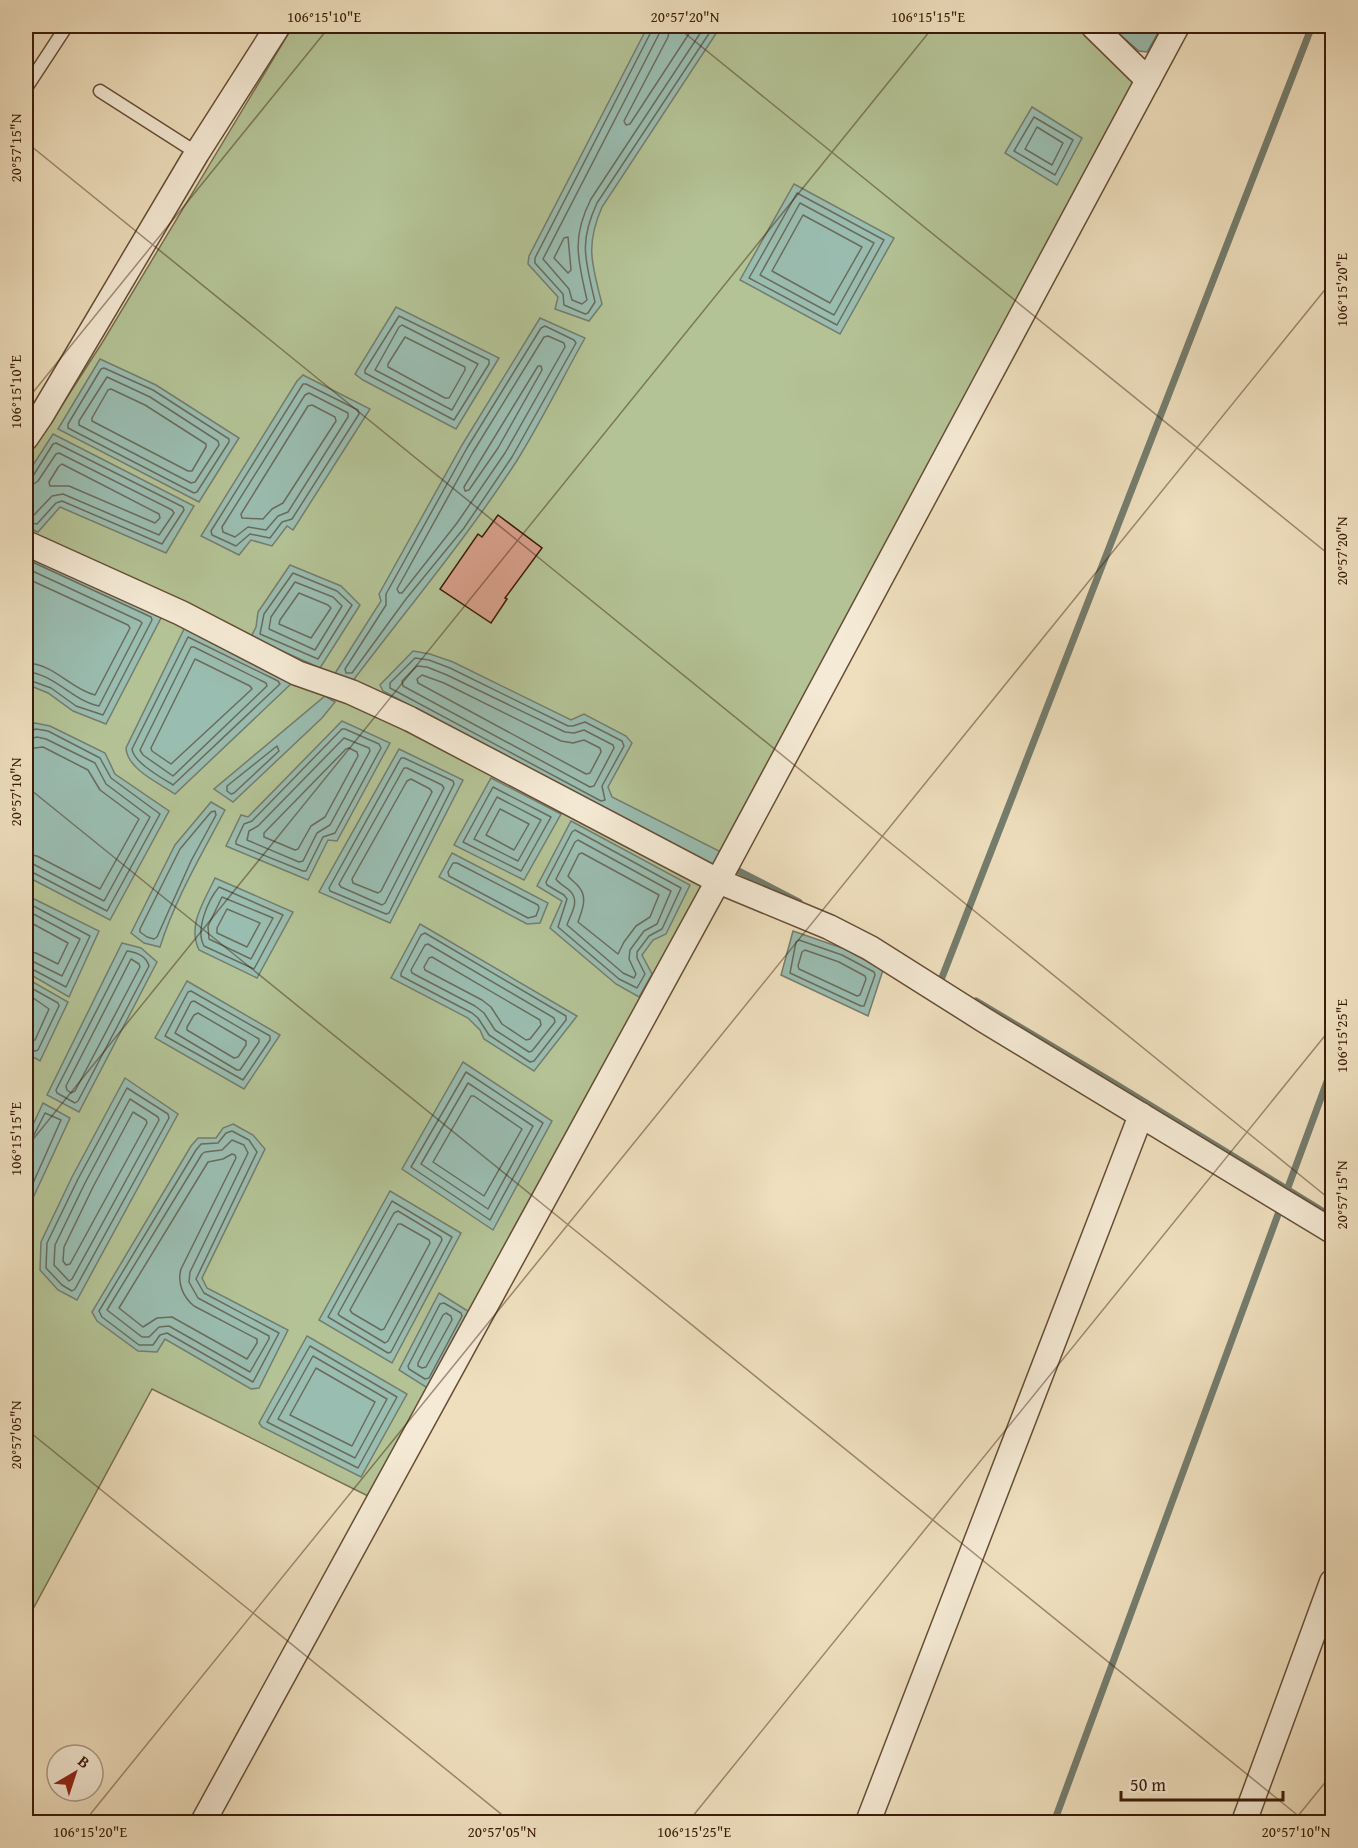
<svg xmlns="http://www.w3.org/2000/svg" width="1358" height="1848" font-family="'Gentium Book Plus',serif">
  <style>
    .green { fill: #b4c396; stroke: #777050; stroke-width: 1.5 }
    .water { fill: #9abdb1; stroke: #747d6e; stroke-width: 1.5 }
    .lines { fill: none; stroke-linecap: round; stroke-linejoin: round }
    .shore { stroke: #6a6c5d; stroke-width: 1.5 }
    .stream { stroke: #747d6e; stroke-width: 7 }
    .building { fill: #d69e89; stroke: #3a1c09; stroke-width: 1.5 }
    .service-casing { stroke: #674d36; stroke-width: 15 }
    .minor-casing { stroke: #674d36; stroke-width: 27 }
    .service { stroke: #f5ead5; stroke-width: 12 }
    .minor { stroke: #f5ead5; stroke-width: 24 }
    .ticks { fill: none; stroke: #3a1c09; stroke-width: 1.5; stroke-opacity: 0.45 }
    .neatline { fill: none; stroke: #3a1c09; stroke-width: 2 }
    .ticks-label { font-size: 15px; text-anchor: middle; fill: #3a1c09 }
  </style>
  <rect width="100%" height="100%" fill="#efdfbe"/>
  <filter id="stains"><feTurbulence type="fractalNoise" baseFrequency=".00333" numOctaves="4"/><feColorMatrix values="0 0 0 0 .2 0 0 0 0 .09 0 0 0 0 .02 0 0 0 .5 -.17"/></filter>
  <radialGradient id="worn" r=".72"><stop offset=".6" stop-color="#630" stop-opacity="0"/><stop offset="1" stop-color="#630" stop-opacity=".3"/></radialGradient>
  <g class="green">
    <path d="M293 26H1083L1140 80 715 871 26 531V457L53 419 102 343Z"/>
    <path d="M26 553 360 705 706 884 370 1497 152 1389 26 1622Z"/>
  </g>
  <g class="water">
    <path d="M648 26H721L602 207C585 246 592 264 602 304L589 321 555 309 558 297 528 264 529 256Z"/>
    <path d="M1110 26H1162L1147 52 1139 51Z"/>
    <path d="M1032 107 1082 138 1057 185 1005 153Z"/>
    <path d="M794 184 894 238 840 334 740 280Z"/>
    <path d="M396 307 499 358 456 429 363 380 355 374Z"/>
    <path d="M540 318 585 338C562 379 541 422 516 462 466 539 407 609 352 682L334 675 381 601 379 594 462 445Z"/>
    <path d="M100 359 156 385 239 438 199 502 58 429Z"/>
    <path d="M303 375 370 409 293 530 287 526 272 546 251 540 239 555 201 536 297 381Z"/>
    <path d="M53 434 194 506 166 553 60 507 38 532 26 527V476Z"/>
    <path d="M26 553 162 616 106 724 73 711 48 693 26 684Z"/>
    <path d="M290 565 341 586 360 605 320 668 251 637 256 627 258 612Z"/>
    <path d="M185 627 293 682 175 794C159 783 127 769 126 748Z"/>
    <path d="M413 651 430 654 453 662 571 720 584 714 626 736 632 743 608 787 612 797 721 852 713 866 383 691 380 685Z"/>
    <path d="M325 696 335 702 322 718 233 802 214 789Z"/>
    <path d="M342 721 390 743 337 841 328 840 308 880 226 846 241 815 248 817Z"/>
    <path d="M35 723 50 726 105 753 115 774 169 811 110 920 26 876V728Z"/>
    <path d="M399 749 463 780 390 923 319 892Z"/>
    <path d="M491 778 561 814 524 880 454 845Z"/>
    <path d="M211 802 225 810C202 854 175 899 160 947L144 943 131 933 175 845Z"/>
    <path d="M571 821 690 885 666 934 653 940 642 955 652 974 639 997 616 984 550 928 562 901 537 886Z"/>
    <path d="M452 853 548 903 540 923 527 924 439 877Z"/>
    <path d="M215 878 293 912 257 978 199 950C187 925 204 902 215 878Z"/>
    <path d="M26 895 99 931 69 997 26 972Z"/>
    <path d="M420 924 577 1016 534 1071 484 1039 480 1030 468 1018 391 978Z"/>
    <path d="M793 931 845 949 883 970 868 1016 781 975Z"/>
    <path d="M122 943 141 948 157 962 79 1112 47 1095Z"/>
    <path d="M26 978 68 1002 40 1061 26 1053Z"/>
    <path d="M187 981 280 1035 244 1089 155 1038Z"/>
    <path d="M463 1062 552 1121 493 1230 402 1169Z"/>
    <path d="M125 1078 178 1114 77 1300 58 1290 40 1270 41 1242 72 1177Z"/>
    <path d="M43 1103 70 1118 26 1213V1140Z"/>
    <path d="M233 1124 253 1135 265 1149 202 1278 207 1288 288 1330 259 1388 251 1389 165 1339 157 1352 138 1351 97 1321 92 1312 191 1146 198 1138H216L223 1128Z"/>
    <path d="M390 1191 461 1233 392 1363 319 1320Z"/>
    <path d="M439 1293 471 1313 429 1389 399 1370Z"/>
    <path d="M307 1336 407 1394 361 1477 262 1427 259 1423Z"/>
  </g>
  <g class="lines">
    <g class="shore">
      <path d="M653 26 652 30 535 258V263L563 294 564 305 585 314 588 313 595 302C586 261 578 244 597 203L714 26"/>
      <path d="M661 26 659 34 543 259 569 289 572 300 582 304 587 300C578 260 571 238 591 199L705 26"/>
      <path d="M670 26 668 37 624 121 626 125 630 124 694 26"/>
      <path d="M1034 117 1073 140 1055 175 1014 151Z"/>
      <path d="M1037 127 1063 143 1052 165 1025 149Z"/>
      <path d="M797 193 884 240 837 325 749 278Z"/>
      <path d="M800 203 874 243 834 315 760 275Z"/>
      <path d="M803 215 862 247 830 303 772 271Z"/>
      <path d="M568 237 571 270 568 273 554 258 564 238Z"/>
      <path d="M399 316 489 360V364L454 420 365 373V370Z"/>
      <path d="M402 325 478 364 452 410 375 370 399 327Z"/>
      <path d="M545 326 574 340 576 343 512 457 464 528 406 599 352 673H346L345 669 386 605V594L467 448 541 328Z"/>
      <path d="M548 336 564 343 565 347 505 453 457 523 402 593H399L397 589 473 452 544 337Z"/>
      <path d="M405 337 465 367V370L449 398H445L388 367V364Z"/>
      <path d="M538 366H541L542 370 498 448 469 490 465 491 464 487Z"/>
      <path d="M104 368 153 390 229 439V442L197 492 194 493 68 428V424L101 369Z"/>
      <path d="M107 377 150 397 218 441 219 445 195 482 191 483 79 425V421Z"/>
      <path d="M303 384H306L358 410 359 414 292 519 282 522 270 538 250 534 236 546 212 535 211 531Z"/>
      <path d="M111 389 145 405 206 444V447L192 471H188L92 421V418L108 390Z"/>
      <path d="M309 393 348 413V417L288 512 278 516 266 530 248 527 235 537 223 532 222 527 305 395Z"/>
      <path d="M312 405 335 417 336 421 283 503 272 509 263 519 242 518 241 514 308 406Z"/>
      <path d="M62 464 159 514 160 518 155 523 69 486H50L49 482 59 466Z"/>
      <path d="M26 478 33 476 53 444 56 443 183 507 184 510 162 544 62 501 56 503 37 524 26 522"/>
      <path d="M26 486 32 485 38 481 56 454 59 453 172 510 174 513 159 535 63 494 52 496 34 515 26 514"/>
      <path d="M26 559 151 617 152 620 103 715 76 706 51 688 26 679"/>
      <path d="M26 568 140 621 142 623 99 706C72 701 54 673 26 672"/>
      <path d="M293 573 337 591 352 605 318 659 260 634 264 614Z"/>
      <path d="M26 578 128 625 130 628 95 695C70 689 55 664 26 663"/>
      <path d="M295 582 333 597 342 606 315 650 269 629 271 617Z"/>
      <path d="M299 593 328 605 331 608 311 638 279 624 280 620Z"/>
      <path d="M188 637 278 681 280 684 173 785C162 778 133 762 132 749Z"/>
      <path d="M191 647H194L266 683 267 686 173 776 143 755 140 750Z"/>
      <path d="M415 658 429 660 450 668 568 726H573L585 722 622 741 624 746 602 786 605 800 601 801 390 688V683Z"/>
      <path d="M195 659 250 686 252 689 171 764 152 751 151 748Z"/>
      <path d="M417 666 427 667 447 675 565 732 574 733 584 730 613 745 614 748 594 786 590 787 403 686 402 681Z"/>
      <path d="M422 675 444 683 561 741 573 743 584 740 600 748 601 752 590 773 586 774 418 683 417 679Z"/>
      <path d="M342 729H345L379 744 381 748 335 833 323 837 306 871H303L236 844V841L244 824 252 821Z"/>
      <path d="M26 733 36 729 48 731 100 758 111 778 160 814 107 911 30 871H26"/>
      <path d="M344 738 369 748 370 751 330 825 317 833 303 861 299 862 247 840 249 831 258 826Z"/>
      <path d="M26 740 37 737 46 739 95 763 106 784 150 817 104 901 33 864 26 863"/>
      <path d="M277 746 279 751 234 793 231 794 227 791V786Z"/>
      <path d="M349 748 357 752 358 756 325 817 311 826 298 849 295 850 264 837V833L346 749Z"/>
      <path d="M26 749 43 747 88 770 100 790 139 819 100 889 37 856 26 854"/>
      <path d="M401 758H404L453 781 454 784 389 913 386 914 330 891 329 888Z"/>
      <path d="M404 768H407L442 785 444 788 385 903 382 905 341 887 339 884Z"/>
      <path d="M411 779 430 789 432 792 381 891 378 893 353 883 352 879 407 781Z"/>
      <path d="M493 787 551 817 521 871 463 842Z"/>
      <path d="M497 797 541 820 518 861 474 839Z"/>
      <path d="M500 809 529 824 514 850 486 835Z"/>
      <path d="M215 811 216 815 191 861 157 937 154 939 147 937 140 932V929L180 849 211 812Z"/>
      <path d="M575 830 681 888 662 929 649 936 637 952V958L645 974 637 988 619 979 558 927 567 899 564 895 547 885 546 882 572 832Z"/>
      <path d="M578 840 671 891 657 924 644 931 630 950 629 959 636 974 634 978 623 973 567 925C570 915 580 902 571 892 567 887 560 885 556 879L575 842Z"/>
      <path d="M582 853 659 895 650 917 636 926 624 942 618 954 578 922C582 910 588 898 579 887 576 883 571 880 568 876L579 854Z"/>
      <path d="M453 863H457L538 905 539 908 536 916 528 918 449 876 448 872Z"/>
      <path d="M219 887 283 915 254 969 204 946C195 930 208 900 219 887Z"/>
      <path d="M222 897 273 918 251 959 209 939 208 926Z"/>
      <path d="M26 902 90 936 66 987 30 968H26"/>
      <path d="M227 909 260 923 247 947 217 933V928Z"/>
      <path d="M26 910 80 939 62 976 34 962 26 960"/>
      <path d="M26 920 68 943 58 964 36 953 26 951"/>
      <path d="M425 933 566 1016V1020L534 1061 530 1062 489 1035 478 1018 472 1013 401 976V973L421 935Z"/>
      <path d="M799 940 842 955 874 972 875 975 864 1006H861L790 973 796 942Z"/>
      <path d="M428 944 554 1018 555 1022 532 1051 529 1052 495 1030 484 1013 475 1006 412 973 411 970 425 945Z"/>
      <path d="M805 950 839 962 865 976 866 979 860 995 857 996 799 969 798 966 802 952Z"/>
      <path d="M127 951C136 952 146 956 149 966L78 1101 75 1103 57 1093 56 1090Z"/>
      <path d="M432 957 540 1020 541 1025 530 1039 526 1040 502 1024 491 1007 482 1000 425 970 424 967 429 958Z"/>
      <path d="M131 959 139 964 140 967 75 1091 71 1093 67 1090 66 1086Z"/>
      <path d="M26 985 58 1003 59 1006 38 1050 35 1051 26 1048"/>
      <path d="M191 991 270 1036V1040L243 1080 165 1036 188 992Z"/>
      <path d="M26 993 49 1009 35 1040 26 1041"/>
      <path d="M194 1001 259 1039V1042L240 1070H237L175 1033 191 1002Z"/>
      <path d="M198 1013 246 1041V1045L238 1057 234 1058 187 1030V1027L194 1015Z"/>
      <path d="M466 1072 543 1123 490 1220 411 1167Z"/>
      <path d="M468 1083 533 1126 488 1209 421 1164Z"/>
      <path d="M127 1088 168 1114 169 1118 75 1289 72 1291 62 1285 46 1268 47 1243 78 1179Z"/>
      <path d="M471 1096H474L522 1129 484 1196 433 1162Z"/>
      <path d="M130 1099 158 1117 159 1120 72 1279 69 1281 54 1265 55 1245 85 1183Z"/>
      <path d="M133 1112 146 1120 147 1123 70 1264 66 1265 63 1261 64 1247 93 1187Z"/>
      <path d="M232 1131 249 1140 257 1152 196 1279 204 1293 279 1333 253 1382 167 1333 160 1335 153 1345H139L102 1317 99 1311 196 1150 201 1144 218 1143 226 1133Z"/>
      <path d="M232 1140 244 1145 248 1153 190 1272 189 1282 198 1298 269 1336V1339L250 1372 169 1326 159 1327 149 1337H142L107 1310 202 1154 205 1152 222 1150Z"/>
      <path d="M26 1141 33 1137 45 1113 61 1120 26 1199"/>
      <path d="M232 1154 235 1155 236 1158 181 1269C177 1283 183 1297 194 1306L257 1339V1343L247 1359 172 1317 157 1318 143 1327 119 1308 208 1162 223 1159Z"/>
      <path d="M392 1201 452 1237 391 1352 388 1353 328 1317Z"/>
      <path d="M398 1211 441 1237 442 1240 388 1341 385 1343 340 1316 338 1314 394 1213Z"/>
      <path d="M398 1224H401L429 1240 430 1243 384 1329 381 1330 352 1313 350 1310Z"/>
      <path d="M444 1303 461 1313 462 1316 429 1378 425 1379 409 1369 408 1366 440 1304Z"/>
      <path d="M446 1313 451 1316 452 1320 426 1367 422 1368 418 1366V1363L443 1315Z"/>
      <path d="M310 1346 397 1397 358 1468 267 1422Z"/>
      <path d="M313 1356 387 1399 355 1458 278 1419Z"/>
      <path d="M316 1368 375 1402 352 1446 290 1415Z"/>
    </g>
    <g class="stream">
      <path d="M731 867 799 902"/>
      <path d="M941 980 1312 26"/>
      <path d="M976 1001 1112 1082 1332 1217"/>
      <path d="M1054 1822 1332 1068"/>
    </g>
  </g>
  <path class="building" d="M498 515 542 548 505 598 507 599 491 623 440 589 478 534 482 537Z"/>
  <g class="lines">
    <defs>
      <g id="service">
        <path d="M26 88 66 27"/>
        <path d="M100 91 197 153"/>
      </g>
      <g id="minor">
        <path d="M1093 26 1148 80"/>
        <path d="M26 438 41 416 197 153 278 26"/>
        <path d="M26 543 181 613 297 673 351 692 410 719 718 881 829 927 870 948 984 1020 1332 1231"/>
        <path d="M203 1822 718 881 1177 26"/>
        <path d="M868 1822 1141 1115"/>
        <path d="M1244 1822 1332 1582"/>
      </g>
    </defs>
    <use href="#service" class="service-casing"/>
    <use href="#minor" class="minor-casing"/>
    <use href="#service" class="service"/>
    <use href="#minor" class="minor"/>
  </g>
  <path class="ticks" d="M676 26 1332 557M26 142 1332 1201M26 401 330 26M26 786 1306 1822M26 1148 934 26M26 1429 511 1822M84 1822 1332 281M688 1822 1332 1027M1293 1822 1332 1774"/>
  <rect width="1358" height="1848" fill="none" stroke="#efdfbe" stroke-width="66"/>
  <g transform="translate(75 1773) rotate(39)"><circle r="28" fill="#f5ead5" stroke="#aa9883" stroke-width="1.5"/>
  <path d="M0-4.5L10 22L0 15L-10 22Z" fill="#8f2418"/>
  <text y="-9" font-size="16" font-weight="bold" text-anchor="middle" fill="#3a1c09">B</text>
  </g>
  <path d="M1121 1791v9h162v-9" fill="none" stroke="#3a1c09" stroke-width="3"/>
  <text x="1130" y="1791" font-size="18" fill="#3a1c09" stroke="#f5ead5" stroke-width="4.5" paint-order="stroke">50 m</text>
  <rect x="33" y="33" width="1292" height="1782" class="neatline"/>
  <g class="ticks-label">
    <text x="324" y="22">106°15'10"E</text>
    <text x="685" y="22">20°57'20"N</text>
    <text x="928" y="22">106°15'15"E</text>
    <text transform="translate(16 148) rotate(-90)" y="5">20°57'15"N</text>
    <text transform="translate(1342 290) rotate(-90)" y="5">106°15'20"E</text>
    <text transform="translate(16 392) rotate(-90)" y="5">106°15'10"E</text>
    <text transform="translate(1342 551) rotate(-90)" y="5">20°57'20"N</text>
    <text transform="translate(16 792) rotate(-90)" y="5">20°57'10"N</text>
    <text transform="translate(1342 1036) rotate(-90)" y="5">106°15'25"E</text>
    <text transform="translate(16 1139) rotate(-90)" y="5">106°15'15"E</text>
    <text transform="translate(1342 1195) rotate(-90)" y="5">20°57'15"N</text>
    <text transform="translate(16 1435) rotate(-90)" y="5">20°57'05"N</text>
    <text x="90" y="1837">106°15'20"E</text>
    <text x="502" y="1837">20°57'05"N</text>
    <text x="694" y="1837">106°15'25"E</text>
    <text x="1296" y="1837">20°57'10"N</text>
  </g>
  <rect width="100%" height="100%" filter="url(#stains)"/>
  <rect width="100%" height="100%" fill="url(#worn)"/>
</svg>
